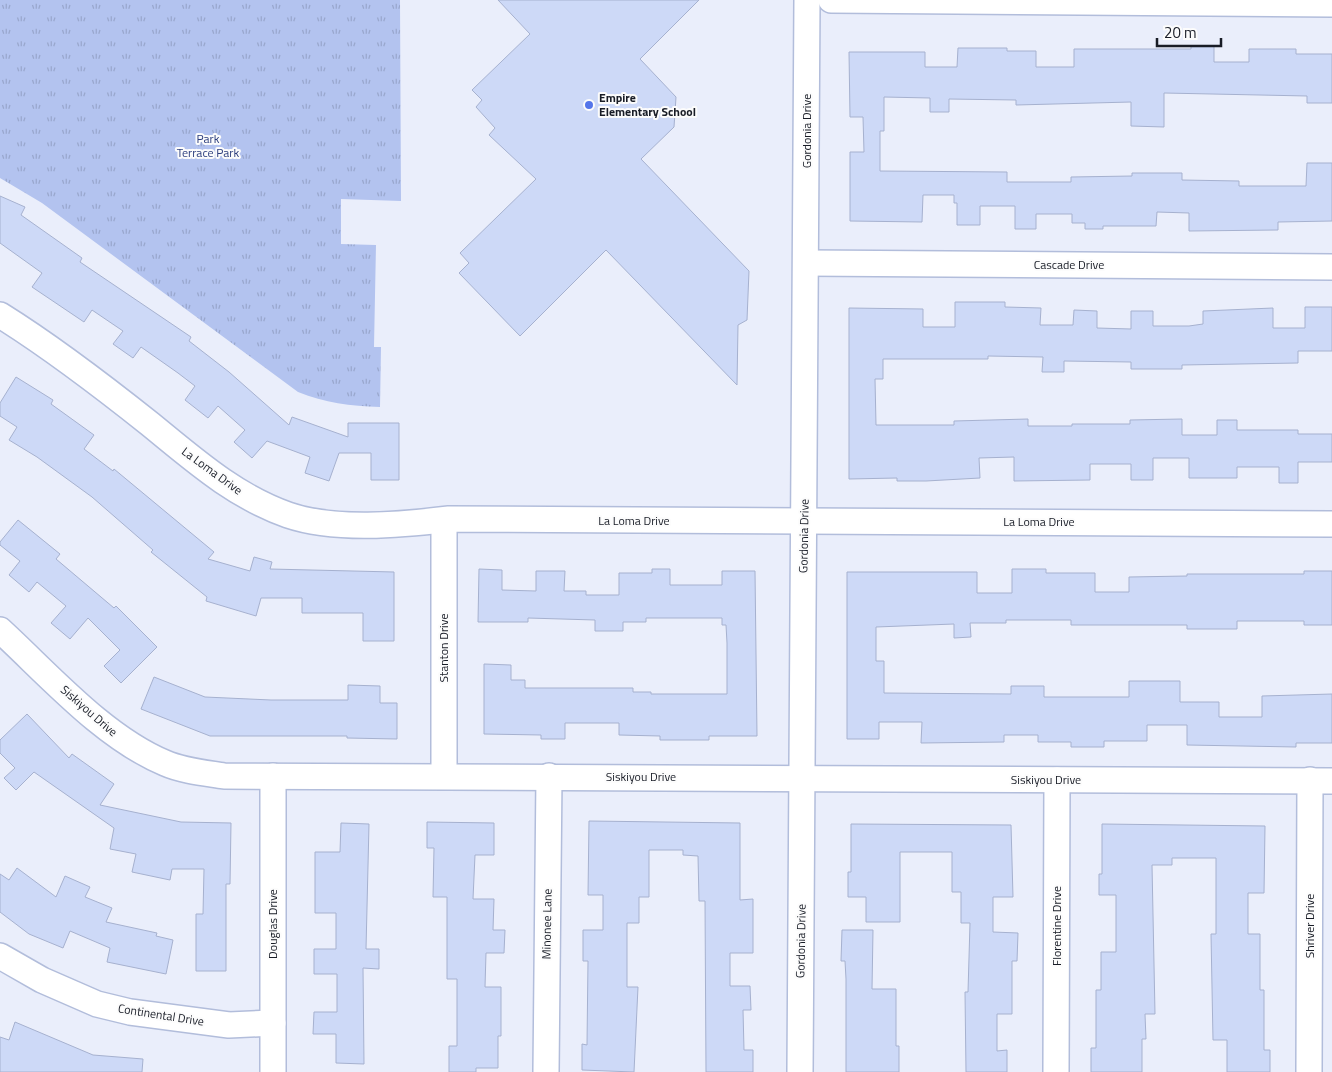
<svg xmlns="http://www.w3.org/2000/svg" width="1332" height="1072" font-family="'Titillium Web',sans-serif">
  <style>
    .grass { fill: url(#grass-tufts) }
    .building { fill: #cdd9f7; stroke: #a6b1cf }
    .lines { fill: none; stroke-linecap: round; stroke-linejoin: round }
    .street-casing { stroke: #b2bddb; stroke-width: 28 }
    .street { stroke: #fff; stroke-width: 25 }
    .poi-dot { fill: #5475ea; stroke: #fcfcfc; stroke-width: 2 }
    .labels { text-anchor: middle; stroke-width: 4; stroke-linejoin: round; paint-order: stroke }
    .poi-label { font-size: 12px; font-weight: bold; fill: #181c26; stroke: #fcfcfc; text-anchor: start }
    .street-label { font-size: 12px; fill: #181c26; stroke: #fcfcfc }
    .park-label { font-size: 12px; fill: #2a3c7c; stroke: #fcfcfc }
  </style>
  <defs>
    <pattern id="grass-tufts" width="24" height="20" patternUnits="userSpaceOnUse" patternTransform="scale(1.25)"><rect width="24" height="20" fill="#b3c3ef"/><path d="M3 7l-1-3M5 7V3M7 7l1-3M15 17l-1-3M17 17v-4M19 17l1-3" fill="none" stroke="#99a7cd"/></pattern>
  </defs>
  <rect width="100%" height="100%" fill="#eaeefb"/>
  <path class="grass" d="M0 0H400L401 201 341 199V244L376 245 374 347H381L380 407C350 406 325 403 298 392L42 203 0 178Z"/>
  <g class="building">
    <path d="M498 0H699L640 59 676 97 674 127 641 159 749 271 747 320 738 325 737 385 606 250 520 336 459 273 469 263 460 253 536 179 489 135 495 128 476 107 482 100 472 90 530 34Z"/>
    <path d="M1191 46H1214V62H1249V49H1296V54H1332V103H1307V96L1164 93V127L1131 126V102L1016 105V100L949 99V112H930V98L884 97V131H880V171L1007 172V182H1071V177L1132 176V173H1182V180L1239 181V186H1306L1307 163H1332V221L1278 222V230L1189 231V213L1157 212 1156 226H1103V229H1085V223H1072V214H1036V229H1015V206H980V225H957V203H954V195H923L922 222 850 221V152H864L863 117H850L849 52H925V67H957L958 48H1007V51H1036V67H1074V49H1191Z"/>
    <path d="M0 196 25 207 21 215 82 258 80 262 191 337 189 341 229 372 289 425 292 417 348 437V423H399V480H371V453H339L329 481 305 473 310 457 267 441 252 458 234 442 245 430 218 406 208 418 185 400 195 386 178 373 141 347 133 358 113 344 123 331 92 310 84 322 32 287 42 273 0 243Z"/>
    <path d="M955 302H1005V307L1041 308 1040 325H1073L1074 310 1097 311V328L1131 329V311H1153V326H1189L1203 324V311L1273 308V328H1305V307H1332V351H1298V363L1182 365V369H1131V362L1064 361V372H1042L1043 357 988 356V359H883V379H875L876 425H954V421L1028 419V426H1072V424H1130V420L1182 419V435H1217V420H1237V430H1298V434H1332V462H1298V483H1279V467H1237V478H1189V458H1153V480H1131V464H1090V480L1014 481V457L979 458 980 478 926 481H897V478L849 479V308L923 309V327H955Z"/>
    <path d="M16 377 53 400 51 404 94 435 84 449 113 471 114 469 214 552 208 559 250 571 254 557 272 562 270 569 394 572V641H363V613H302V598H261L256 616 206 601 207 597 151 552 153 550 92 497 37 457 9 440 17 427 0 416V403Z"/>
    <path d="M18 520 60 554 56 559 114 608 116 606 157 647 121 683 104 666 120 650 88 618 70 639 51 623 66 606 37 582 29 592 9 575 20 561 0 545V542Z"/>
    <path d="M479 569 502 570V590L536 591V571H565L564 591H586V595H619V573H652V569H670V585H722V571H755L757 736H709V740H660V736L619 735V723H565V739H541V735L484 734V664L511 665V680H525V688H633V692H651V694H727V643L726 625H722V618H646V622H623V631H595V620L528 618V622H478Z"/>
    <path d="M1012 569H1046V573H1095V592H1129V577L1187 576V574H1304V571H1332V625H1304V621H1237V629H1187V625H1071V620H1006V623H970L971 637 954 638V624L876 627V661H884V693L1011 694V686H1044V697H1129V681H1180V702H1219V717H1262V696L1332 694V743H1296V747L1187 745V725H1147V741H1104V747H1071V742H1038V735H1004V742L921 743 922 722H879V739H847V572H977V593H1012Z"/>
    <path d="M154 677 205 697 271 700H348V685L380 686V703H397V739L347 738V736H210L141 709Z"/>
    <path d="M27 714 69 758 72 754 114 784 100 805 181 822 231 823 230 884H226V971H196V914H203L204 869H172L170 880 132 872 136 854 110 849 114 828 34 772 16 790 4 778 15 768 0 753V740Z"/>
    <path d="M589 821 740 823V900L753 899V953H730V986H750L751 1010H743L744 1050H753V1072H706L705 901H699L698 856 683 855V850H649V897H639V923H627V987H638L634 1072 582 1070V1044L587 1045 588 961H583V930H603V895H588Z"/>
    <path d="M427 822 494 823V855H475L473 899H494L493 930H505L504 953H486L485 987H501V1036H498V1068H476V1072H449V1046H457V979H447V897H433L434 848H427Z"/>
    <path d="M341 823 369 824 366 949H379V969L363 968 364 1064 336 1063V1034H313L314 1012H337V974H314V949H336V913H315V852H340Z"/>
    <path d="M851 824 1011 825 1013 897H993V932L1018 933 1017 961H1012V1014H997V1051L1007 1050V1072H966L965 992H968L970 923H961V892H952V852H900V922H866V897H848V872H851Z"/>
    <path d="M1102 824 1265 826 1264 893H1248V934H1260V990H1264V1050H1270V1072H1227V1040H1213L1211 934H1216V858H1172V865H1152L1155 1014H1145L1146 1039H1142V1072H1091V1048H1096V990H1101V952H1116V895H1099V874H1102Z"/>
    <path d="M17 868 56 897 65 876 90 887 85 897 112 908 106 922 157 933 156 936 173 940 166 974 107 962 110 948 70 931 63 948 29 934 0 912V874L9 880Z"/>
    <path d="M842 930H873L872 989H896V1046H899V1072H846V979L845 961H841Z"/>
    <path d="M15 1022 93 1055 143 1059 142 1072H0V1037L9 1040Z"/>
  </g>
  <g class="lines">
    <defs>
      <g id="street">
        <path d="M831 0 1332 4"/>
        <path d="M806 263 1332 267"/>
        <path d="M0 315C53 348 101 385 150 424 193 459 234 496 288 515 335 531 400 525 449 519L1332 524"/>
        <path d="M444 520V776"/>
        <path d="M0 630C49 675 103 737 165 763 183 771 205 773 224 776L1332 781"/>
        <path d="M0 956 42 980 97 1004 130 1012 229 1025 273 1023"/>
        <path d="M273 1072V776"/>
        <path d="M546 1072 549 776"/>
        <path d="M800 1072 807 0"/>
        <path d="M1056 1072 1057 780"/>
        <path d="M1309 1072 1310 780"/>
      </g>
    </defs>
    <use href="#street" class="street-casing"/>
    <use href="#street" class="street"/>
  </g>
  <circle class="poi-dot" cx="589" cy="105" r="5"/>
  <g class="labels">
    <g class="poi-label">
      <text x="599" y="102">Empire<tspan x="599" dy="14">Elementary School</tspan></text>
    </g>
    <g class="street-label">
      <text transform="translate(807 131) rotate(-90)" y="4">Gordonia Drive</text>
      <text x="1069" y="269">Cascade Drive</text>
      <text transform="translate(212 471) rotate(36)" y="4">La Loma Drive</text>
      <text x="634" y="525">La Loma Drive</text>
      <text x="1039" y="526">La Loma Drive</text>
      <text transform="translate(804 536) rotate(-89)" y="4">Gordonia Drive</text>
      <text transform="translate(444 648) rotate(-90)" y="4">Stanton Drive</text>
      <text transform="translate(89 711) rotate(41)" y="4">Siskiyou Drive</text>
      <text x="641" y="781">Siskiyou Drive</text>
      <text x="1046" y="784">Siskiyou Drive</text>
      <text transform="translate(273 924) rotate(-90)" y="4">Douglas Drive</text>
      <text transform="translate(547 924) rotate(-89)" y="4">Minonee Lane</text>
      <text transform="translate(1057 926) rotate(-90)" y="4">Florentine Drive</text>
      <text transform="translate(1310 926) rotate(-90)" y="4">Shriver Drive</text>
      <text transform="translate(801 941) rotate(-89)" y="4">Gordonia Drive</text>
      <text transform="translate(161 1015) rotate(9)" y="4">Continental Drive</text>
    </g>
    <g class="park-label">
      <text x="208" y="143">Park<tspan x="208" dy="14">Terrace Park</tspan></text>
    </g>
  </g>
  <path d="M1157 38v8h64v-8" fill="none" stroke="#181c26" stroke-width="2.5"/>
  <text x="1164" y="38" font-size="15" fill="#181c26" stroke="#fcfcfc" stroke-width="4" paint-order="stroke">20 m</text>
</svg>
